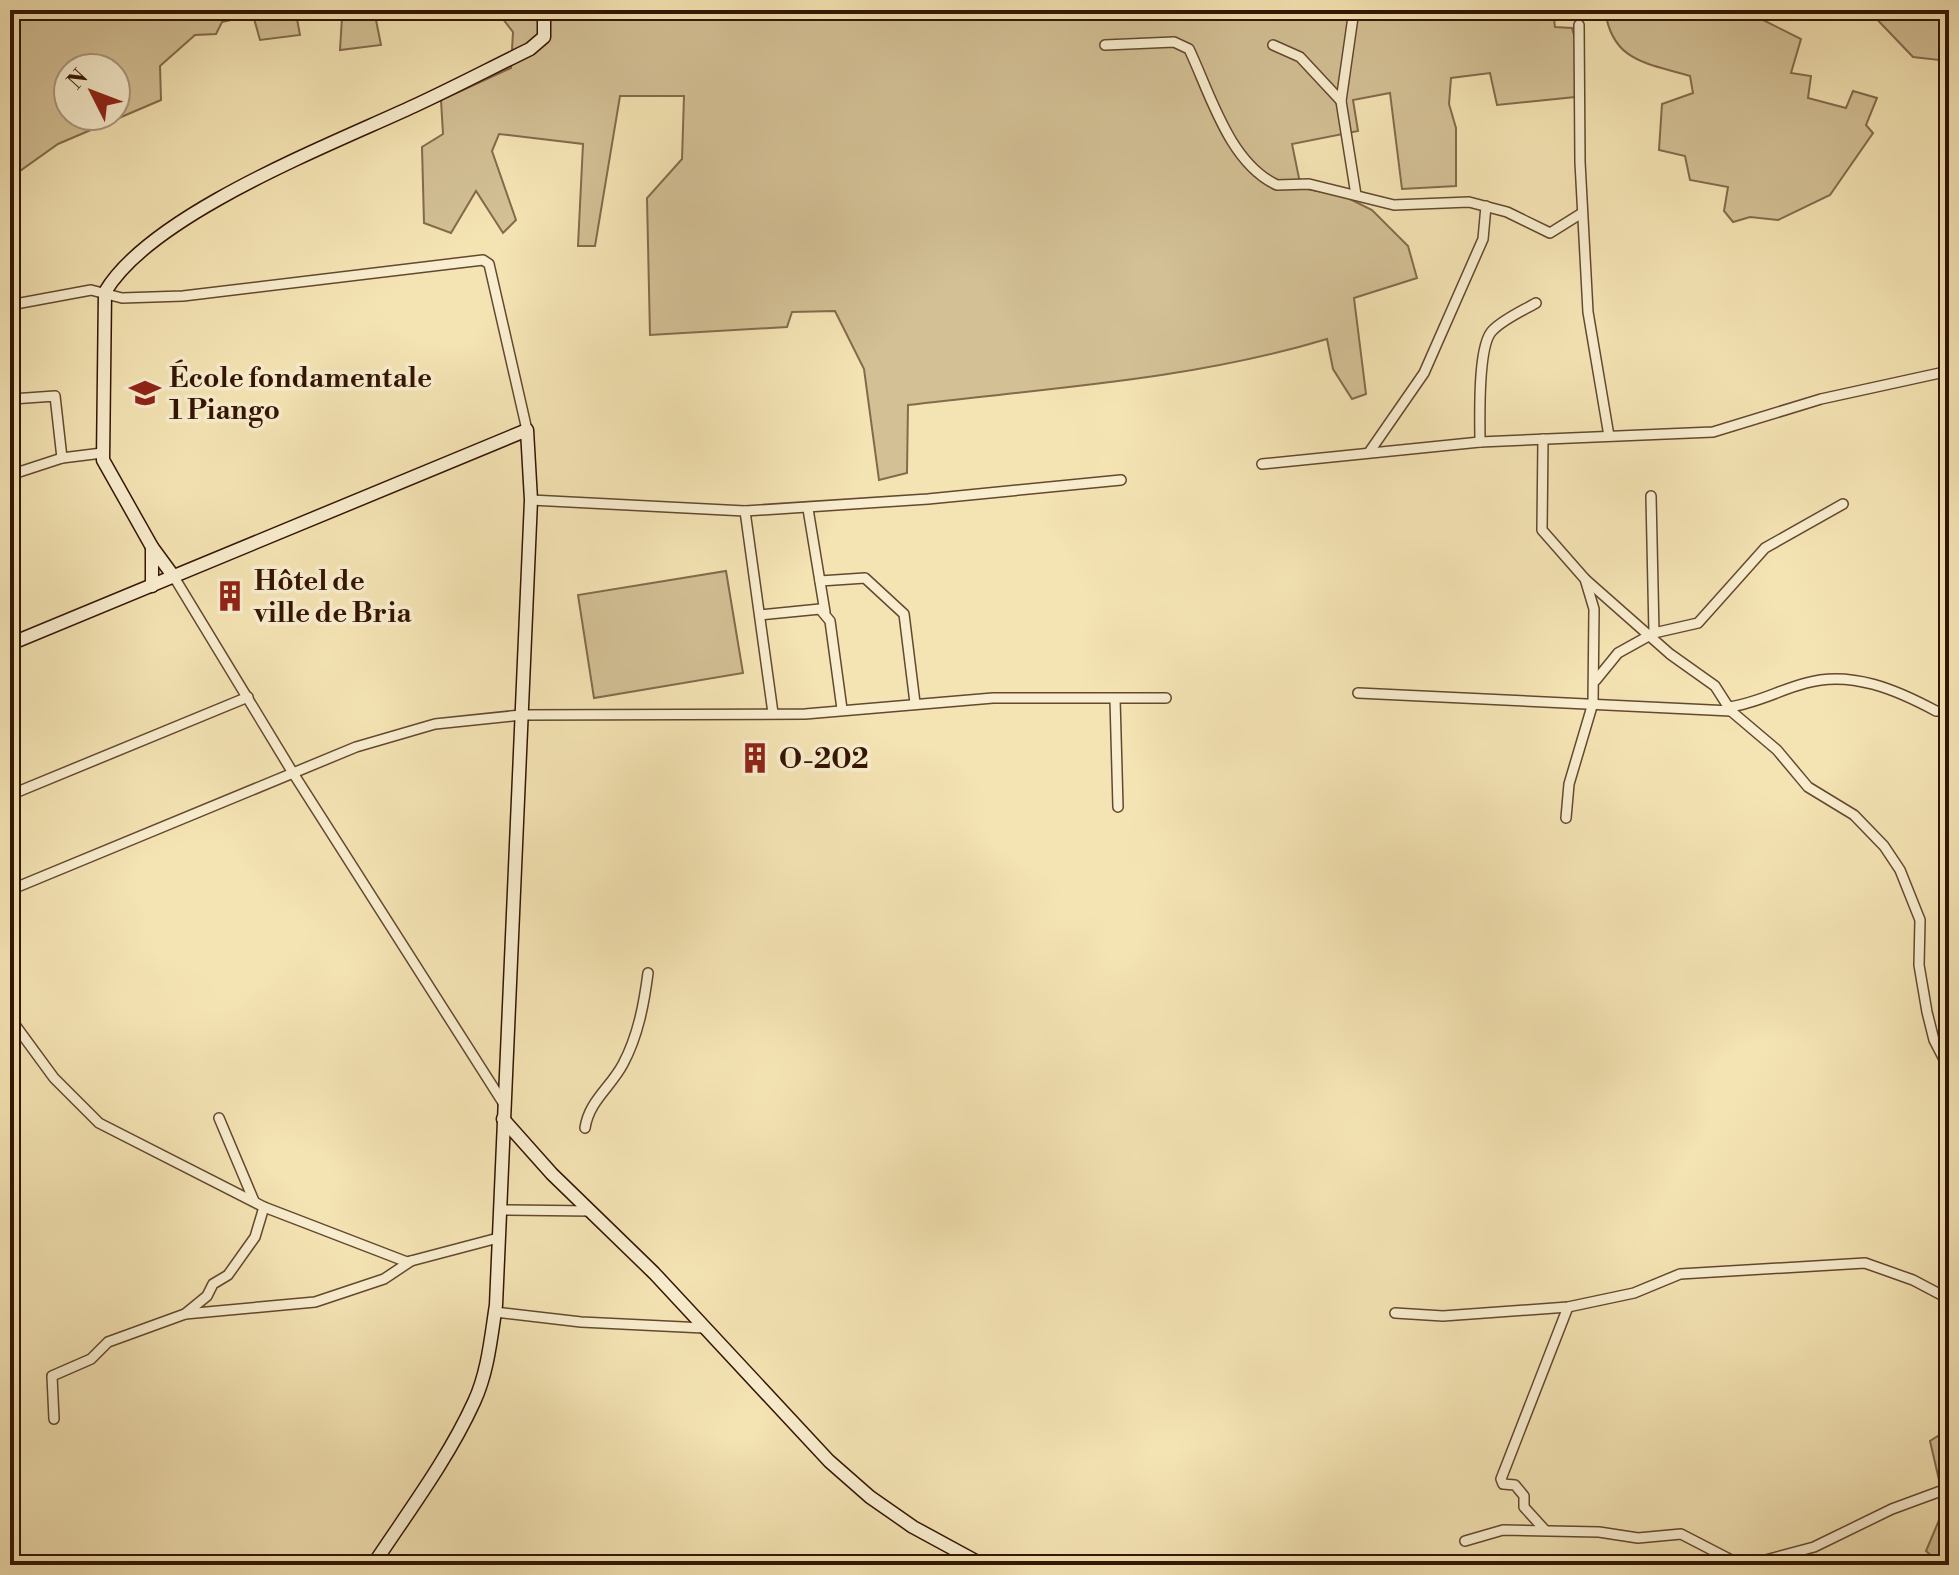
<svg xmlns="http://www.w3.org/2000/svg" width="1959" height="1575" font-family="'Libre Bodoni',serif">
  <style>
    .green { fill: #d3c095; stroke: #846a4c; stroke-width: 2; fill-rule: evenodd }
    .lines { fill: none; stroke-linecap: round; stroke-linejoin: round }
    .street-casing { stroke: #64482f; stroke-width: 12 }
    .secondary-casing { stroke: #341503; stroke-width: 15 }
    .street { stroke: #f8edce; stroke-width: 9 }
    .secondary { stroke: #f8edce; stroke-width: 12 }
    .labels { text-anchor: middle; stroke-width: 7; stroke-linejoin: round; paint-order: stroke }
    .poi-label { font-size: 28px; font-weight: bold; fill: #341503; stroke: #f8edce; text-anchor: start }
  </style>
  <rect width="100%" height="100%" fill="#f4e3b3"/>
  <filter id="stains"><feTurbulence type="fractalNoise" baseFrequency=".0025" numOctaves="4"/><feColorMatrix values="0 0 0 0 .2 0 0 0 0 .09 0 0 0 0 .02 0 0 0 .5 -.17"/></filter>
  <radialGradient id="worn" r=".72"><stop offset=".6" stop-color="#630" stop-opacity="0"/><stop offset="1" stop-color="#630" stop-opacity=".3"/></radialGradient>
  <g class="green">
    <path d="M10 10H374L381 45 340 50 342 17 297 19 300 35 260 40 253 15 222 22 216 34 195 35 160 66 161 100 58 144 10 178ZM116 68V116H68V68Z"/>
    <path d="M496 10H1553L1555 27 1572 28 1580 56 1575 97 1497 105 1490 73 1451 78 1449 104 1456 128V186L1402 189 1390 93 1353 100 1358 131 1292 144 1301 188 1344 196 1372 210 1408 246 1417 278 1354 298 1366 394 1352 399 1333 369 1327 339C1192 380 1049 388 908 405L907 473 879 480 864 369 835 311 792 312 787 327 650 335 647 198 682 159 684 96H620L595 246H578L583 144 499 134 492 151 516 220 503 233 476 191 451 233 424 223 422 147 443 134 441 100 511 68 513 32Z"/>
    <path d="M1605 10H1757L1761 19 1801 39 1791 73 1811 76 1808 98 1846 108 1853 91 1877 98 1866 125 1873 133 1830 195 1778 220 1750 217 1733 222 1724 211 1728 187 1690 180 1685 156 1659 150 1662 104 1693 93 1690 76C1647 63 1612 62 1605 10Z"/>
    <path d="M1868 10H1949V38H1943L1939 60 1913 57Z"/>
    <path d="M726 571 743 673 594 698 578 595Z"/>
    <path d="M1949 1429V1565H1942L1926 1551 1945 1506 1930 1441Z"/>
  </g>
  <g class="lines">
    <defs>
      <g id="street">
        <path d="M1354 10 1341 101 1356 195"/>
        <path d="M1579 25 1580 162 1588 312 1609 436"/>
        <path d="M1105 45 1174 42 1189 49C1210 93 1229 163 1277 185L1309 184 1394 205 1469 202 1507 212 1550 233 1582 213"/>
        <path d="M1273 45 1300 57 1341 101"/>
        <path d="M10 305 91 290 122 298 183 296 483 260 489 264 527 430"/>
        <path d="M12 399 55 396 62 458"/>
        <path d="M1543 439 1542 530 1585 579 1594 609 1593 703 1569 784 1566 818"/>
        <path d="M1480 442C1480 420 1477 344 1493 330 1504 319 1522 311 1536 303"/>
        <path d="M1370 451 1424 373 1483 239 1486 206"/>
        <path d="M1262 464 1480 442 1713 432 1821 399 1949 371"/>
        <path d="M10 475 62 458 102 453"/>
        <path d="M1651 496 1654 633"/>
        <path d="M531 500 745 511 928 499 1121 480"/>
        <path d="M808 509 825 612"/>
        <path d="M745 511 773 713"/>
        <path d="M174 577 293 773 502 1101"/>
        <path d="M1585 579 1670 654 1715 686 1731 711 1777 750 1808 787 1854 815 1884 846 1900 870 1920 920 1919 965 1927 1012 1934 1040 1949 1069"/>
        <path d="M820 581 865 578 904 614 915 703"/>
        <path d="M760 615 820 609 830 621 842 709"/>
        <path d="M1596 680 1618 653 1654 633 1698 623 1765 548 1843 504"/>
        <path d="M1358 693 1731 711"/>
        <path d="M1115 699 1118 807"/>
        <path d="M1729 707C1758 703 1779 690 1806 683 1851 670 1897 690 1936 711H1949"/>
        <path d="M10 795 248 697"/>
        <path d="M10 890 356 747 435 724 521 715 805 714 993 698H1166"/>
        <path d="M10 1018 54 1078 99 1123 264 1207 407 1262 498 1238"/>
        <path d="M219 1118 254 1201"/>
        <path d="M585 1128C589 1101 611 1087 623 1064 638 1036 644 1004 648 973"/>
        <path d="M500 1210 591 1211"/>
        <path d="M495 1312 581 1322 704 1328"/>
        <path d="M1395 1313 1443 1316 1568 1307 1634 1293 1680 1274 1865 1263 1913 1280 1949 1299"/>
        <path d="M185 1314 315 1302 384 1279 411 1261"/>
        <path d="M54 1419 52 1376 91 1359 108 1342 185 1314 207 1296 213 1284 228 1275 255 1237 264 1207"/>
        <path d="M1544 1529 1524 1507V1496L1515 1485 1503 1484 1501 1479 1568 1307"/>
        <path d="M1465 1541 1503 1530 1599 1532 1638 1538 1681 1534 1741 1565"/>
        <path d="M374 1563 456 1561 490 1565"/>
        <path d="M1747 1565 1814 1547 1892 1509 1949 1488"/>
      </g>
      <g id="secondary">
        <path d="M152 547V586"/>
        <path d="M174 577 152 547 103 460 105 292C151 214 330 145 414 106 453 88 491 68 530 49L544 37V10"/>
        <path d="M10 644 527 430 531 500 496 1305C491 1337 488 1372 474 1402 448 1459 408 1512 373 1565"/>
        <path d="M503 1119 552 1174 654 1273 829 1461 870 1497 913 1527 983 1565"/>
      </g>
    </defs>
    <use href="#street" class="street-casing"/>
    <use href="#secondary" class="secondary-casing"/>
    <use href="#street" class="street"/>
    <use href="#secondary" class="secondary"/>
  </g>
  <defs>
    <symbol id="school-bare" viewBox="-9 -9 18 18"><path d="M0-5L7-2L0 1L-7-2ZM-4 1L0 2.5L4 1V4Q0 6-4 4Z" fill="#8f2418" stroke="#f8edce" stroke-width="2.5" paint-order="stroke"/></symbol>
    <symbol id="building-bare" viewBox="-9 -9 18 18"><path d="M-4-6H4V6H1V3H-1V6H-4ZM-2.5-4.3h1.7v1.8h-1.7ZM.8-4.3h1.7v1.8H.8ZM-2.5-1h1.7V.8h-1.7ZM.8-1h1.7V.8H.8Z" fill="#8f2418" stroke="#f8edce" stroke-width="2.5" paint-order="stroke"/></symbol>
  </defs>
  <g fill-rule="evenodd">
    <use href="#school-bare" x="123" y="371" width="44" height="44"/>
    <use href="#building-bare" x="208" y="574" width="44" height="44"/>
    <use href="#building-bare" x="733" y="736" width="44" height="44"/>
  </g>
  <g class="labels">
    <g class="poi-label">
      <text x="169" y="387">École fondamentale<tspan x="169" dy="32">1 Piango</tspan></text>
      <text x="254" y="590">Hôtel de<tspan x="254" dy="32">ville de Bria</tspan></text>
      <text x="779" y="768">O-202</text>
    </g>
  </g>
  <rect width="1959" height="1575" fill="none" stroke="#f4e3b3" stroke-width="40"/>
  <rect x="12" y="12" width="1935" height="1551" fill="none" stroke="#341503" stroke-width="4"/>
  <rect x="20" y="20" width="1919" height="1535" fill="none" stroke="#341503" stroke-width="2"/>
  <g transform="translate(92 92) rotate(312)"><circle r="38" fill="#f8edce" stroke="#aa977d" stroke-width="2"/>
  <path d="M0-6L14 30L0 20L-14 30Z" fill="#8f2418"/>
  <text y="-12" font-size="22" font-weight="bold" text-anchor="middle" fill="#341503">N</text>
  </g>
  <rect width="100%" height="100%" filter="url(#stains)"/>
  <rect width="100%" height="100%" fill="url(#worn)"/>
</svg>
